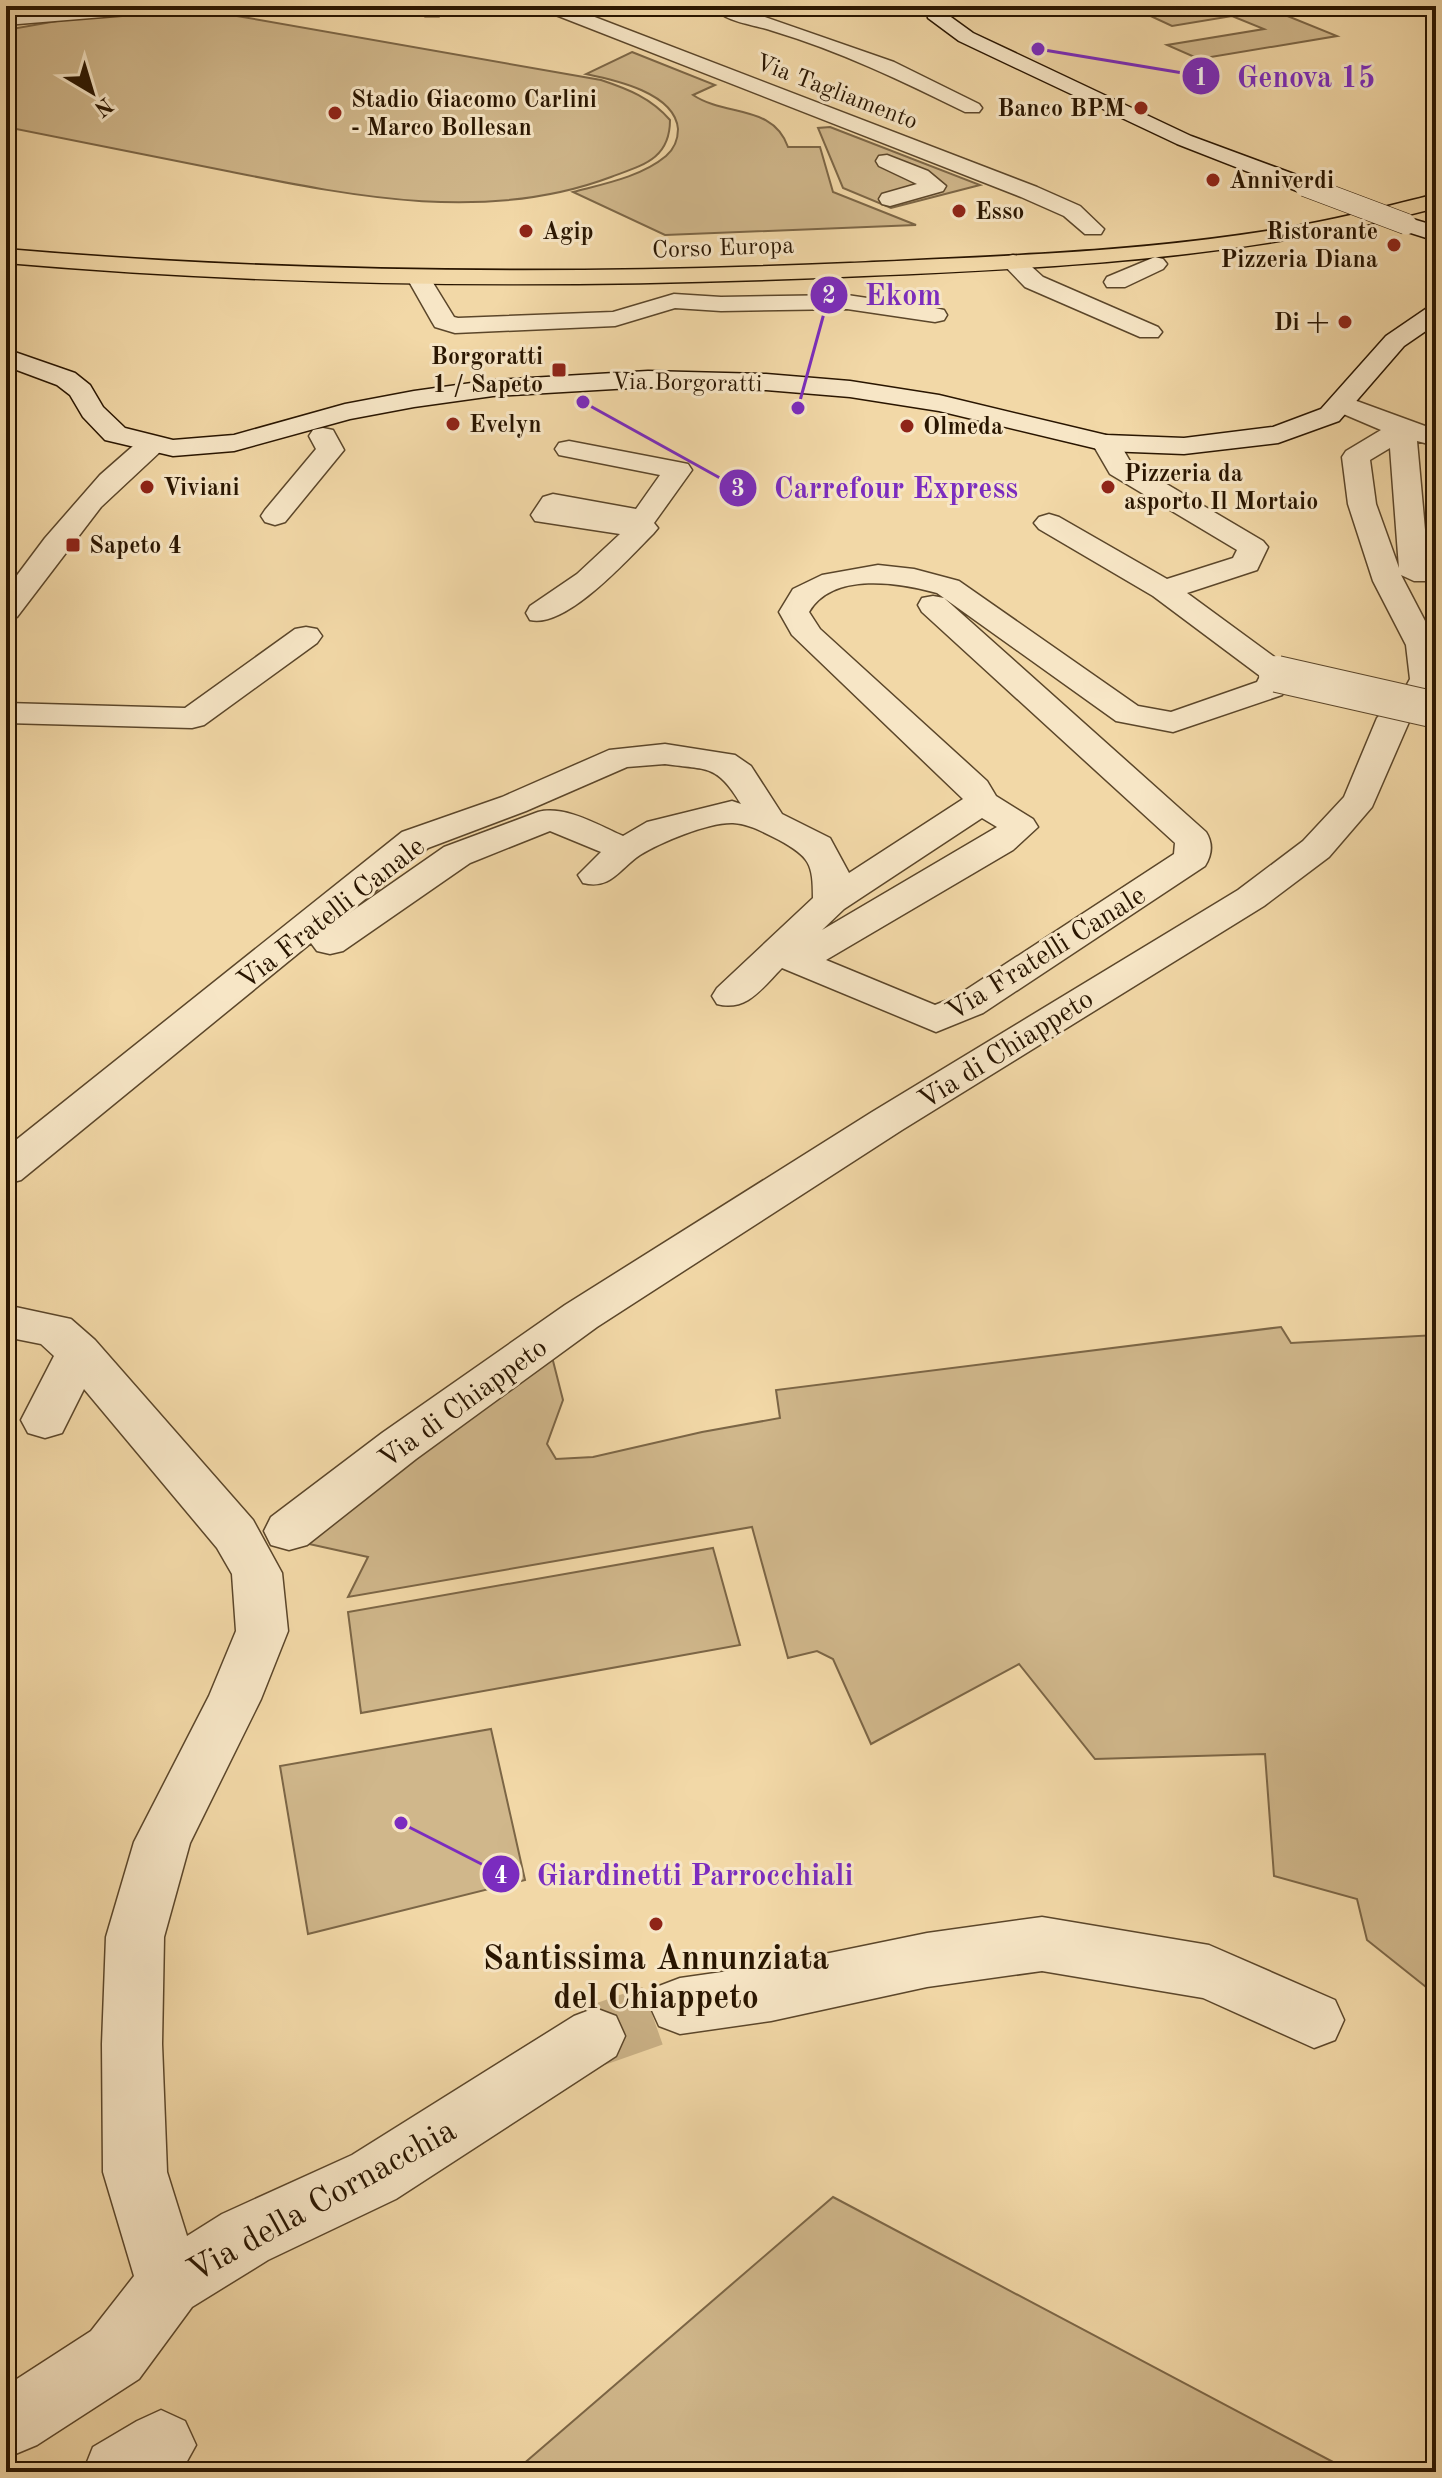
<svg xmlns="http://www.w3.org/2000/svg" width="1442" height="2478" font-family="'Old Standard TT',serif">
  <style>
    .green { fill: #d0b78b; stroke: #7c6646; stroke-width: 2 }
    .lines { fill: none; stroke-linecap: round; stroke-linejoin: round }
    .street-tunnel { stroke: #cab186; stroke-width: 61; stroke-dasharray: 61 31; stroke-linecap: butt }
    .street-casing { stroke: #5b462a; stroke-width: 3 }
    .secondary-casing { stroke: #291500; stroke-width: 3 }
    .primary-casing { stroke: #291500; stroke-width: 3 }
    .street { fill: #f7e6c6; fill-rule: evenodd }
    .secondary { fill: #f7e6c6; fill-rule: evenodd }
    .primary { fill: #f2d8a7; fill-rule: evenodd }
    .street-bridge-casing { stroke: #5b462a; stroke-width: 38; stroke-linecap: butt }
    .secondary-bridge-casing { stroke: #291500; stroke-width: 22; stroke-linecap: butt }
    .street-bridge { stroke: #f7e6c6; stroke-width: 36 }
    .secondary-bridge { stroke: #f7e6c6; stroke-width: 21 }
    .poi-dot { fill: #8f2418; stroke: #f7e6c6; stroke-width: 3 }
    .labels { text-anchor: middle; stroke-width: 6; stroke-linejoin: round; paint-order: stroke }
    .far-street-label { font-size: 24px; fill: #291500; stroke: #f7e6c6 }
    .far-poi-label { font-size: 24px; font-weight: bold; fill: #291500; stroke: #f7e6c6; text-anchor: start }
    .street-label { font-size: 28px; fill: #291500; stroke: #f7e6c6 }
    .near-poi-label { font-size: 34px; font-weight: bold; fill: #291500; stroke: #f7e6c6 }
    .near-street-label { font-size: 34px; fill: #291500; stroke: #f7e6c6 }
    .leader { fill: none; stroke: #7b2cbf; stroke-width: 3 }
    .callout-dot { fill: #7b2cbf; stroke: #f7e6c6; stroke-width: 3 }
    .mark-label { font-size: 24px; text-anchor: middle; font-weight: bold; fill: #fff }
    .callout-label { font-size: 30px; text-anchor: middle; font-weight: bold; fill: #7b2cbf; stroke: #f7e6c6; stroke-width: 6; stroke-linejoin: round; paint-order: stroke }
  </style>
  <rect width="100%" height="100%" fill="#f2d8a7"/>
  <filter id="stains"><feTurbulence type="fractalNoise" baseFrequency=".0025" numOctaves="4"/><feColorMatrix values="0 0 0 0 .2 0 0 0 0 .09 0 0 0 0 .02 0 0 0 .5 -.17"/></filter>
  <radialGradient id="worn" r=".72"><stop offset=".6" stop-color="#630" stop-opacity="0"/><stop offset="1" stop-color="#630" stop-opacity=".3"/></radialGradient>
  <g class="green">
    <path d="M1129 6H1312L1280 13 1337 36 1199 59 1167 45 1264 29 1232 16 1172 26Z"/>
    <path d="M157 12 237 16 601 80C628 89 651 98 670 120 670 159 643 165 611 177 486 224 352 196 227 171 153 156 80 142 6 127V30L74 18Z"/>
    <path d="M632 52 715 85 693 95C726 117 773 104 788 147H820L833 192 916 225 665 235 573 192C603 184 641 177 666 156 674 149 678 139 678 129 675 93 615 80 586 74Z"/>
    <path d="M830 127 980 185 891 208 843 188 818 128Z"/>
    <path d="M1281 1327 1291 1343 1436 1335V1995L1367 1940 1357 1899 1274 1876 1265 1754 1095 1759 1019 1664 871 1744 833 1659 817 1651 788 1658 752 1527 348 1597 368 1557 300 1542 551 1353 563 1400 547 1444 556 1459 593 1457 702 1432 780 1418 776 1390Z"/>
    <path d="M713 1548 740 1645 361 1713 348 1612Z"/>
    <path d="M491 1729 525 1880 308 1934 280 1766Z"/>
    <path d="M833 2197 1352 2472H514Z"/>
  </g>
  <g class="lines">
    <path class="street-tunnel" d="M595 2036 680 2006"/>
    <defs>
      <g id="street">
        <path d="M104 6H186L177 11 6 25V13Z"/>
        <path d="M431 6H458L439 16H425L423 12Z"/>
        <path d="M540 6H566L1037 187 1080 206 1104 229 1101 234H1085L1064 216 1021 197 543 10Z"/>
        <path d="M712 6H733L894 62 979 104 982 108 979 112H965C902 81 840 51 773 31 753 24 726 23 712 6Z"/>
        <path d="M887 155 928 171 946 186 943 191 890 206 882 204 879 199 882 194 917 184 879 166 876 161 879 156Z"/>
        <path d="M1013 255 1021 257 1043 277 1158 327 1162 332 1158 337H1140L1025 287 1001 262 1005 257Z"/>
        <path d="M1155 257 1163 259 1167 264 1163 269 1125 287H1107L1104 282 1107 277Z"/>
        <path d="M419 271 427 273 454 317 458 318 613 312 674 294 721 297 847 295 935 308 944 310 947 315 944 320 935 322 847 309 721 311 675 308 615 326 455 333 435 327 432 322 407 278 411 273Z"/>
        <path d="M1343 396 1436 430V446L1417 441 1428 563H1436V581H1414L1401 575 1436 642V692L1409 722 1372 807 1329 857 1264 906 902 1130 597 1327 416 1459 307 1545 289 1550 271 1545 264 1531 271 1517 382 1433 565 1305 872 1112 1238 890 1303 841 1344 797 1377 718 1404 690 1410 679 1406 645 1373 581 1348 504 1342 457 1346 451 1381 430 1334 410 1330 404 1334 398ZM1390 448 1399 568 1376 504 1370 460Z"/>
        <path d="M323 428 333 430 344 450 285 522 275 525 265 522 261 516 265 510 316 449 309 436 313 430Z"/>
        <path d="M1106 435 1116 437 1131 463 1263 541 1268 547 1257 570 1187 593 1288 667 1293 674 1282 695 1173 732 1116 721 937 593C900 583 833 571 809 612L820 629 987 781 996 796 1033 819 1038 827 1013 850 826 960 935 1005 955 997 1174 854 1175 843 922 612 918 605 922 598 933 596 944 598 1206 832C1213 843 1212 855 1205 866L983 1013 936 1032 782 968C762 988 747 1012 717 1004L712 996 717 988 813 898C813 864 810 857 779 840 765 833 750 824 733 823 709 822 661 842 640 855 619 869 611 890 583 883L578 875 601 852 550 831 470 863 343 951 330 954 317 951 311 943 21 1180 6 1184V1148L402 832 502 797 609 750 665 744 735 755 751 766 782 814 830 838 849 873 963 799 792 635 779 612 793 589 822 575 878 565 914 569 959 581 1138 706 1171 712 1257 682 1260 676 1153 596 1039 529 1034 523 1039 517 1049 514 1059 517 1167 579 1233 558 1237 550 1110 474 1092 443 1096 437ZM665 764C708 770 717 764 741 804L732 801 647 822 623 836C598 825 565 805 538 812L444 847 342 918 428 848 526 811 627 767ZM982 818 997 827 822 930 844 909Z"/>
        <path d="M151 437 161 439 165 445 161 451 101 507 17 617 6 619V590L45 538 100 475 141 439Z"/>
        <path d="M569 441 678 462 688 464 692 470 654 523 658 528 653 534C628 559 566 629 530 620L526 613 530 606 577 574 620 534 535 521 531 515 543 497 553 494 636 509 660 475 559 455 555 449 559 443Z"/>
        <path d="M306 627 317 629 322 636 317 643 204 725 192 728 6 723V703L185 708 295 629Z"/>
        <path d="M6 1305 71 1319 95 1340 253 1520 282 1573 288 1631 261 1699 190 1843 164 1937 162 2044 167 2172 187 2236 222 2214 352 2155 574 2016 595 2008 616 2016 625 2036 616 2056 396 2199 268 2260 192 2307 139 2379 37 2445 13 2455 6 2454V2386L91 2331 134 2276 103 2172 102 2044 106 1937 134 1842 209 1696 236 1631 232 1574 217 1548 84 1389 62 1433 45 1438 28 1433 21 1420 54 1356 41 1344 6 1337Z"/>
        <path d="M1042 1917 1209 1945 1335 2000 1344 2020 1335 2040 1314 2048 1203 1998 1042 1971 927 1987 771 2021 680 2034 659 2026 650 2006 659 1986 680 1978 771 1965 927 1933Z"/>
        <path d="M161 2410 185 2421 196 2445 181 2472H83L93 2447 137 2421Z"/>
      </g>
      <g id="secondary">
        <path d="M926 6H944V12L973 33 1191 136 1313 181 1316 186 1313 191H1297L1177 144 959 41 928 18Z"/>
        <path d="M1406 217 1436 226V241L1398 229 1395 224 1398 219Z"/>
        <path d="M1436 306V324L1404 346 1339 421 1278 443 1184 454 1106 451 939 411 850 397 766 390 648 387 493 396 414 407 350 419 234 451 173 456 105 440 83 417 70 395 57 385 6 366V349L75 373 90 385 103 407 125 428 173 440 234 435 345 404 414 391 493 380 648 371 766 374 850 381 939 395 1106 435 1184 438 1273 427 1321 409 1386 336 1427 308Z"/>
      </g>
      <path id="primary" d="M1436 194V208C1248 258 1058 268 864 276 577 289 292 288 6 263V249C287 273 568 275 850 263 1001 256 1153 252 1302 225 1348 217 1392 205 1436 194Z"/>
    </defs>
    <use href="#street" class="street-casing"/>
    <use href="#secondary" class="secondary-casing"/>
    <use href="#primary" class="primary-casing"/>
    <use href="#street" class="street"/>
    <use href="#secondary" class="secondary"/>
    <use href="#primary" class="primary"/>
    <defs>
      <path id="street-bridge" d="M1277 674 1436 710"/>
      <path id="secondary-bridge" d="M1305 186 1406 224"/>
    </defs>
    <use href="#street-bridge" class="street-bridge-casing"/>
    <use href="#secondary-bridge" class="secondary-bridge-casing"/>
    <use href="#street-bridge" class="street-bridge"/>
    <use href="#secondary-bridge" class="secondary-bridge"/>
  </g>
  <g class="poi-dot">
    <circle cx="1141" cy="108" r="8"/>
    <circle cx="335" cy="113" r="8"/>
    <circle cx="1213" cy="180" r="8"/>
    <circle cx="959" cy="211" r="8"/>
    <circle cx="526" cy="231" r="8"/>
    <circle cx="1394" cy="245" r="8"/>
    <circle cx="1345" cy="322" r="8"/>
    <rect x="551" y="362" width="16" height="16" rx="4"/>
    <circle cx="453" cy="424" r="8"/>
    <circle cx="907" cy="426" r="8"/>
    <circle cx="147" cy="487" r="8"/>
    <circle cx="1108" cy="487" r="8"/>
    <rect x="65" y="537" width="16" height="16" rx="4"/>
    <circle cx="656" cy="1924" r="8"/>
  </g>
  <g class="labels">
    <g class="far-street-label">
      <text transform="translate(837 91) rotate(21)" y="8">Via Tagliamento</text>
      <text transform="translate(723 247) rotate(-2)" y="8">Corso Europa</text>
      <text transform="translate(687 382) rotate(1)" y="8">Via Borgoratti</text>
    </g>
    <g class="far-poi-label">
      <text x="351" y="107">Stadio Giacomo Carlini<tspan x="351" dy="28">- Marco Bollesan</tspan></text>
      <text x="1125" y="116" text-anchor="end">Banco BPM</text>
      <text x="1229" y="188">Anniverdi</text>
      <text x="975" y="219">Esso</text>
      <text x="542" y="239">Agip</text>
      <text x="1378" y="239" text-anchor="end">Ristorante<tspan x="1378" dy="28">Pizzeria Diana</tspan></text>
      <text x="1329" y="330" text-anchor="end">Di +</text>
      <text x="543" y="364" text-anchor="end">Borgoratti<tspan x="543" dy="28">1 / Sapeto</tspan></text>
      <text x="469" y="432">Evelyn</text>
      <text x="923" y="434">Olmeda</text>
      <text x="1124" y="481">Pizzeria da<tspan x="1124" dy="28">asporto Il Mortaio</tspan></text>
      <text x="163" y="495">Viviani</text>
      <text x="89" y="553">Sapeto 4</text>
    </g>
    <g class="street-label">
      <text transform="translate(330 912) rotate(-38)" y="10">Via Fratelli Canale</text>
      <text transform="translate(1045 952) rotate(-32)" y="10">Via Fratelli Canale</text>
      <text transform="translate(1005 1048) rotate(-32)" y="10">Via di Chiappeto</text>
      <text transform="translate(462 1402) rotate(-36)" y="10">Via di Chiappeto</text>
    </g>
    <g class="near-poi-label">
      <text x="656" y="1969">Santissima Annunziata<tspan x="656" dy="39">del Chiappeto</tspan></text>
    </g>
    <g class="near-street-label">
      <text transform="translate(321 2199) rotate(-29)" y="12">Via della Cornacchia</text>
    </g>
  </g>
  <path class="leader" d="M1038 49L1201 76M798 408L829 295M583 402L738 488M401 1823L501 1874"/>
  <g class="callout-dot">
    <circle cx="1038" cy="49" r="8"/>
    <circle cx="798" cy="408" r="8"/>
    <circle cx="583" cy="402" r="8"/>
    <circle cx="401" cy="1823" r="8"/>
    <circle cx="1201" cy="76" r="20"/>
    <circle cx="829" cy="295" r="20"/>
    <circle cx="738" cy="488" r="20"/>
    <circle cx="501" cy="1874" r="20"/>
  </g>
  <g class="mark-label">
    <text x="1201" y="85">1</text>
    <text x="829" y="303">2</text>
    <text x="738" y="496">3</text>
    <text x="501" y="1883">4</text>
  </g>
  <g class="callout-label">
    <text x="1306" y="87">Genova 15</text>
    <text x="903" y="305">Ekom</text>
    <text x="896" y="498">Carrefour Express</text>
    <text x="695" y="1885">Giardinetti Parrocchiali</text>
  </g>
  <rect width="1442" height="2478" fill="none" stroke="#f2d8a7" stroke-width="32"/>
  <rect x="8" y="8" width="1426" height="2462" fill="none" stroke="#291500" stroke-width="4"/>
  <rect x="16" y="16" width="1410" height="2446" fill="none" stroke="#291500" stroke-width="2"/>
  <g transform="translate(92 92) rotate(142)" stroke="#f7e6c6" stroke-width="6" paint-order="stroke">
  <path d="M0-6L14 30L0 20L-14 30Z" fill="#291500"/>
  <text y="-12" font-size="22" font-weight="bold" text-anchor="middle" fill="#291500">N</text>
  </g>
  <rect width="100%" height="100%" filter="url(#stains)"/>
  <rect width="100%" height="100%" fill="url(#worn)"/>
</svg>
